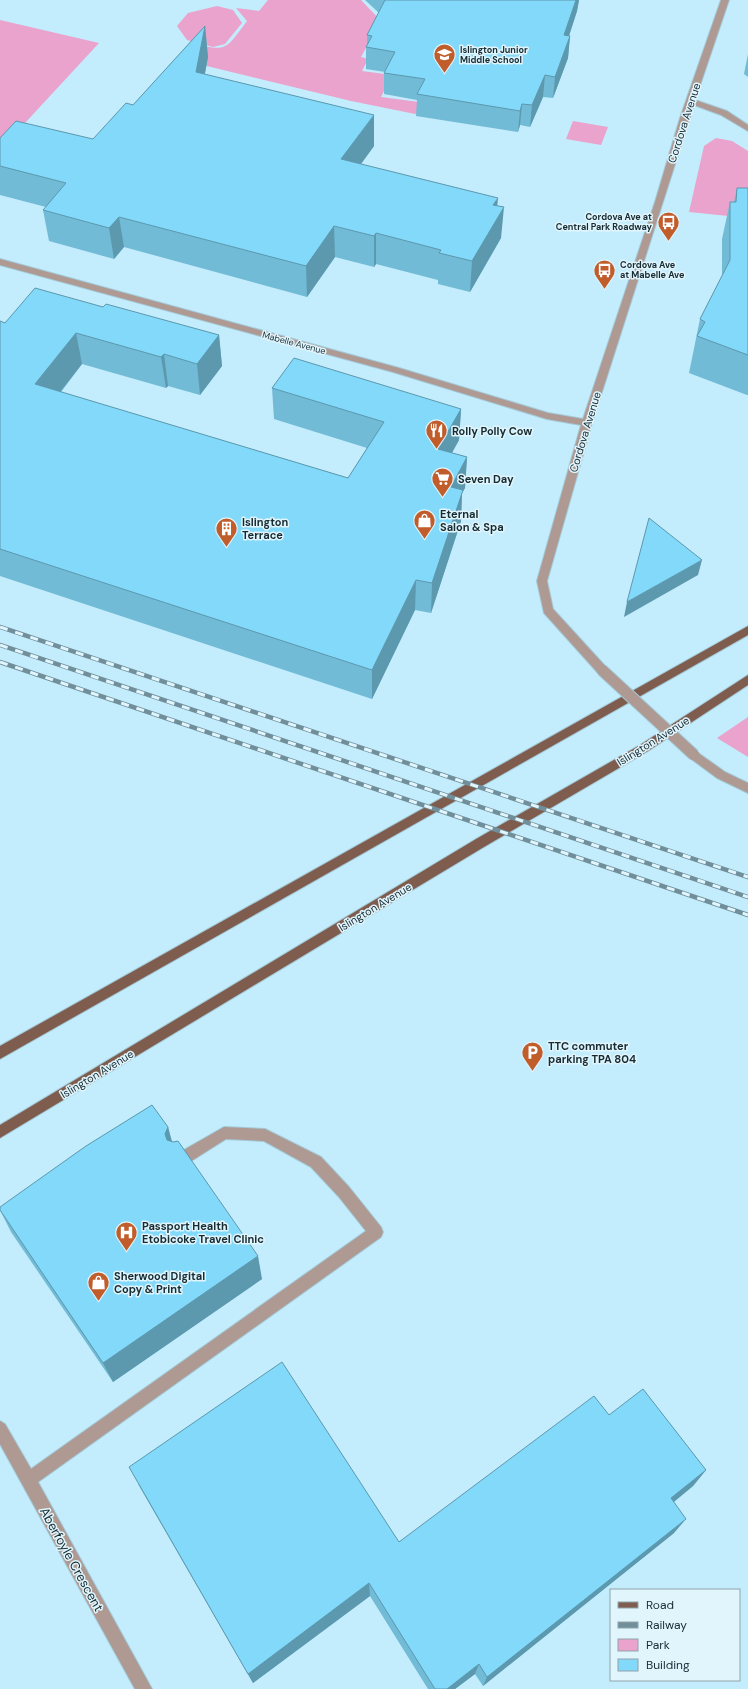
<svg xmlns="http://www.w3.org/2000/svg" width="748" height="1689" font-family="'DM Sans',sans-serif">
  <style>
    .green { fill: #eaa3cc }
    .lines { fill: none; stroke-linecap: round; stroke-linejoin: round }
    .minor-casing { stroke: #a4c9d8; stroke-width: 2 }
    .major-casing { stroke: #a4c9d8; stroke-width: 2 }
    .minor { fill: #ae9a92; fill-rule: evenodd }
    .major { fill: #7f5d4e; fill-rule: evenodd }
    .rail-casing { stroke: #708f9b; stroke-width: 4.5 }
    .rail { stroke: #e1f5fd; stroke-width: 3; stroke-dasharray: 8; stroke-linecap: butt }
    .minor-bridge-casing { stroke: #a4c9d8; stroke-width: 13; stroke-linecap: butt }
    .minor-bridge { stroke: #ae9a92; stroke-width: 11 }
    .wall { fill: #71bbd6 }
    .shaded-wall { fill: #5c98ae }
    .building { fill: #83d9f9; stroke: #5c98ae }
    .labels { text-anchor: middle; stroke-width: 3; stroke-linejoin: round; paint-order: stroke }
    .far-poi-label { font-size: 9px; font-weight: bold; fill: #172b33; stroke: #e1f5fd; text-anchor: start }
    .far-street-label { font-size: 9px; fill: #172b33; stroke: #e1f5fd }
    .street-label { font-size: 11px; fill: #172b33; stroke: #e1f5fd }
    .poi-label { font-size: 11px; font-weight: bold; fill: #172b33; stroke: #e1f5fd; text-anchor: start }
    .near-street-label { font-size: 13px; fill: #172b33; stroke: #e1f5fd }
  </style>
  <rect width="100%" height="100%" fill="#c3ecfc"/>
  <g class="green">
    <path d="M268 0H361L382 22 372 37 361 57 368 59 362 71 392 75 381 97 419 102 440 119 351 101 178 59 191 43C228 52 225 50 247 21L236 8 259 11Z"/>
    <path d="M217 6 233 10 242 23 225 44 213 47 187 40 177 26 188 13Z"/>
    <path d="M0 20 99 43 0 150Z"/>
    <path d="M573 121 608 127 601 145 566 139Z"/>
    <path d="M716 138 732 141 748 151V218L689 212 704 146Z"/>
    <path d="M748 717V757L717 738Z"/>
  </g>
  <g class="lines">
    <defs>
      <g id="minor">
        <path d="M721 0H729L695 100 727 111 748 125V131L721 115 694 105 592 423 547 581 553 609 606 667 608 670 606 673 602 674 598 673 544 613 537 581 581 425 547 419 393 372 0 265V259L399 368 548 413 583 419 655 202 680 118Z"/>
        <path d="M694 750 725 772 748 783V793L717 778 690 758 688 755 690 752Z"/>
        <path d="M224 1127 265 1129 321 1157 349 1187 381 1227 383 1232 381 1237 38 1482 152 1689H135L0 1444V1421L5 1424 31 1469 366 1231 339 1197 311 1167 264 1141 226 1139 185 1165 180 1166 175 1165 173 1160 175 1155Z"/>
      </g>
      <g id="major">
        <path d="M748 626V635L0 1059V1046Z"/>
        <path d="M748 675V685L648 751 484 847 0 1138V1125L476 839 640 745Z"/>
      </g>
    </defs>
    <use href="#minor" class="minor-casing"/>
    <use href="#major" class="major-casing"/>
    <use href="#minor" class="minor"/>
    <use href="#major" class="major"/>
    <defs>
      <g id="rail">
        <path d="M0 627 748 877"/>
        <path d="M0 645 748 897"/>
        <path d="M0 662 748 915"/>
      </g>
    </defs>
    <use href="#rail" class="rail-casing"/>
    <use href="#rail" class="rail"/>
    <defs>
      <path id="minor-bridge" d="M602 670 694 755"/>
    </defs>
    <use href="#minor-bridge" class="minor-bridge-casing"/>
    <use href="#minor-bridge" class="minor-bridge"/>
  </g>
  <g class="wall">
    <path d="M365 0H579L577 11 569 36H570L568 58 553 98 543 97 530 127 520 125 518 132 416 116 417 100 384 94V73L385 72 366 69V47L367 45V35L379 13Z"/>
    <path d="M205 26 208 57 205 74 374 146 361 164 497 206 501 238 470 292 438 284V280L376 264 374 267 335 257 307 297 124 247 114 259 49 241 43 210 46 207 0 195V138L93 139 133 105Z"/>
    <path d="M748 54V77L744 74Z"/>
    <path d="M737 188H748V395H747L689 373 700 319 722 276V239L730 202H734Z"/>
    <path d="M103 307 219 335 222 366 200 395 168 386 166 388 82 364 61 392 348 478 367 448 274 419 272 388 461 409 459 440 452 453 467 457 465 488 462 493 461 521 431 613 415 610 372 699 0 576V321L5 323Z"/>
    <path d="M168 1127 172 1142 262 1279 113 1382 11 1232 0 1210Z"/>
    <path d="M609 1415 706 1470 693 1486 674 1502V1533L483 1686 475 1674 455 1689H428L370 1596 253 1683 138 1484 399 1542Z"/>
  </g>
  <g class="shaded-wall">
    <path d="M576 0H579L577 11 562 57 564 35Z"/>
    <path d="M205 26 208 57 199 103 196 72Z"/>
    <path d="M570 36 568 58 553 98 555 77Z"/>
    <path d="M545 75 543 97 530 127 532 105Z"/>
    <path d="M522 104 520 125 518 132 520 111Z"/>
    <path d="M374 115V146L342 190 341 159Z"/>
    <path d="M498 198 496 220 504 207 501 238 470 292 472 261 493 205Z"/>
    <path d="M119 217 124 247 114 259 109 228Z"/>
    <path d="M334 226 335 257 307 297 306 266Z"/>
    <path d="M376 233V264L374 267V236Z"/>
    <path d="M76 333 82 364 42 415 35 384Z"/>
    <path d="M219 335 222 366 200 395 197 364Z"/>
    <path d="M164 354 168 386 166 388 161 357Z"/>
    <path d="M461 409 459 440 437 479 438 449Z"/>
    <path d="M467 457 465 488 462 493 461 521 431 613 432 583 451 487Z"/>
    <path d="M702 560 698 575 624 617 627 602Z"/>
    <path d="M416 580 415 610 372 699V670Z"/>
    <path d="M168 1127 175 1153 172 1159 165 1134Z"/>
    <path d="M258 1256 262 1279 113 1382 103 1363Z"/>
    <path d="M706 1470 693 1486 660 1513 671 1498Z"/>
    <path d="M686 1519 674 1533 483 1686 487 1677Z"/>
    <path d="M369 1583 370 1596 253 1683 248 1674Z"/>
    <path d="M479 1664 475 1674 455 1689H447Z"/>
  </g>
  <g class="building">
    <path d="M385 0H576L564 35 570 36 555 77 545 75 532 105 522 104 520 111 417 94 425 79 384 73 395 52 366 47 372 36 367 35Z"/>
    <path d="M205 26 196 72 374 115 341 159 498 198 493 205 504 207 472 261 439 253 441 250 376 233 374 236 334 226 306 266 119 217 109 228 43 210 66 183 0 166V138L16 121 93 139 126 103 133 105Z"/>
    <path d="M737 188H748V355L697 336 705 322 700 319 730 260V202H736Z"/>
    <path d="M35 288 103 307 106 304 219 335 197 364 164 354 161 357 76 333 35 384 348 478 384 422 272 388 294 358 461 409 438 449 467 457 451 487 463 490 432 583 416 580 372 670 0 549V321L5 323Z"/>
    <path d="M649 518 702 560 627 602Z"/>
    <path d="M152 1105 168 1127 165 1134 167 1140 173 1142 178 1141 258 1256 103 1363 0 1210V1207L86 1146Z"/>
    <path d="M282 1362 399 1542 594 1396 609 1415 643 1389 706 1470 671 1498 686 1519 487 1677 479 1664 447 1689H435L369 1583 248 1674 129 1467Z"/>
  </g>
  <defs>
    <symbol id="school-pin" viewBox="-11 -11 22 30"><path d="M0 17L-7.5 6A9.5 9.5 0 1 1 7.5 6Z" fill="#c15c2b" stroke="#e1f5fd"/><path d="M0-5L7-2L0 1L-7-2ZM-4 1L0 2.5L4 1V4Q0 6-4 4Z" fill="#fff"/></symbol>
    <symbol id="bus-pin" viewBox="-11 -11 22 30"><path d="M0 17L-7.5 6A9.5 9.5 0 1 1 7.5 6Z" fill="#c15c2b" stroke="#e1f5fd"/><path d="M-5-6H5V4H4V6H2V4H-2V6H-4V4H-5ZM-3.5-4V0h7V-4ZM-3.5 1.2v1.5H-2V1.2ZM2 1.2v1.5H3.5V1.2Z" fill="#fff"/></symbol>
    <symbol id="restaurant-pin" viewBox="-11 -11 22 30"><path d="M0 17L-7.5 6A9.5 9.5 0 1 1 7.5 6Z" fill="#c15c2b" stroke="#e1f5fd"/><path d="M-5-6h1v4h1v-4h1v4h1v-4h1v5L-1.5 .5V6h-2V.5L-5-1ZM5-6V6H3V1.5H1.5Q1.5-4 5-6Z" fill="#fff"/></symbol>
    <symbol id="supermarket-pin" viewBox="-11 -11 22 30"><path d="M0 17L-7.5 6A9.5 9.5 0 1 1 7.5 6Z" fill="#c15c2b" stroke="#e1f5fd"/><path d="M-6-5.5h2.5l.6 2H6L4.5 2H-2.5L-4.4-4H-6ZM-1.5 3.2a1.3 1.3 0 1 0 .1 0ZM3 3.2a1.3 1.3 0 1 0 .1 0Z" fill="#fff"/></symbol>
    <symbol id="shop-pin" viewBox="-11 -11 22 30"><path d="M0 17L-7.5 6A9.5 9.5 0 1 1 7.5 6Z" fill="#c15c2b" stroke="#e1f5fd"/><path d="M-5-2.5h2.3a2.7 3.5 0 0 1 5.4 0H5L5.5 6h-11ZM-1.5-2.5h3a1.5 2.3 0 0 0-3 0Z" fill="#fff"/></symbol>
    <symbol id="building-pin" viewBox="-11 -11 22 30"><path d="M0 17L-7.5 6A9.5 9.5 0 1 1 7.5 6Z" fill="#c15c2b" stroke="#e1f5fd"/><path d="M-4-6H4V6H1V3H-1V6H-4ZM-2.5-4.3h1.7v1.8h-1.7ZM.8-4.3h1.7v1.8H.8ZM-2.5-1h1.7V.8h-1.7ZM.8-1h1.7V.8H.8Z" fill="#fff"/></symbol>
    <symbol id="parking-pin" viewBox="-11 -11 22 30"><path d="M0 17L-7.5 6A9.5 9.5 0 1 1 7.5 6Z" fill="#c15c2b" stroke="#e1f5fd"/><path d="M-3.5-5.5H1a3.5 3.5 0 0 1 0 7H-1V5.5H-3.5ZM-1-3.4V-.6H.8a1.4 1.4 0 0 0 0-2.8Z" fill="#fff"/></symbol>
    <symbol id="hospital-pin" viewBox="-11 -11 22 30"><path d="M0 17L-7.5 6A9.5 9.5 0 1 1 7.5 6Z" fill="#c15c2b" stroke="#e1f5fd"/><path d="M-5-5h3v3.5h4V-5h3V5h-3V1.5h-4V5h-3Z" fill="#fff"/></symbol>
  </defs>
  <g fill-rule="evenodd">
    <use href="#school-pin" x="432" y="42" width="25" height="34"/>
    <use href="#bus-pin" x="656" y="210" width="25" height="34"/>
    <use href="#bus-pin" x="592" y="258" width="25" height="34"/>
    <use href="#restaurant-pin" x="424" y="418" width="25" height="34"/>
    <use href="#supermarket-pin" x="430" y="466" width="25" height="34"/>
    <use href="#shop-pin" x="412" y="508" width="25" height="34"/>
    <use href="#building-pin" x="214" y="516" width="25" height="34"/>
    <use href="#parking-pin" x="520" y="1040" width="25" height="34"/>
    <use href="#hospital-pin" x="114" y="1220" width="25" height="34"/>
    <use href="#shop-pin" x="86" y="1270" width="25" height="34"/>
  </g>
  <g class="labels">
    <g class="far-poi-label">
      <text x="460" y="53">Islington Junior<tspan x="460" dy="10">Middle School</tspan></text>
      <text x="652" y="220" text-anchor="end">Cordova Ave at<tspan x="652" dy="10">Central Park Roadway</tspan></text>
      <text x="620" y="268">Cordova Ave<tspan x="620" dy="10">at Mabelle Ave</tspan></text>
    </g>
    <g class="far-street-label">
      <text transform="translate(294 343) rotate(15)" y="3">Mabelle Avenue</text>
    </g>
    <g class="street-label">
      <text transform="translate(684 123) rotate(-72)" y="4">Cordova Avenue</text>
      <text transform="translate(585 432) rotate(-73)" y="4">Cordova Avenue</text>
      <text transform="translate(653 741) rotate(-32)" y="4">Islington Avenue</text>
      <text transform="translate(375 907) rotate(-31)" y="4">Islington Avenue</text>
      <text transform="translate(97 1074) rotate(-31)" y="4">Islington Avenue</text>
    </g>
    <g class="poi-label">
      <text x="452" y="435">Rolly Polly Cow</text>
      <text x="458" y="483">Seven Day</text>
      <text x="440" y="518">Eternal<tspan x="440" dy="13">Salon &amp; Spa</tspan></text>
      <text x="242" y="526">Islington<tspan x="242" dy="13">Terrace</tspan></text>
      <text x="548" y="1050">TTC commuter<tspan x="548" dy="13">parking TPA 804</tspan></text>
      <text x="142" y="1230">Passport Health<tspan x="142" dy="13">Etobicoke Travel Clinic</tspan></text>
      <text x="114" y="1280">Sherwood Digital<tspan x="114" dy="13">Copy &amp; Print</tspan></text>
    </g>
    <g class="near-street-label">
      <text transform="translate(72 1559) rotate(61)" y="5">Aberfoyle Crescent</text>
    </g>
  </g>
  <rect x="610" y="1589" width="130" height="92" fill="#e1f5fd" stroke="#90a4ac"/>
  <rect x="618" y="1602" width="20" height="6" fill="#7f5d4e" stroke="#90a4ac"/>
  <text x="646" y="1609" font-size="12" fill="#172b33">Road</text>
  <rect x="618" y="1622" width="20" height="6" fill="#708f9b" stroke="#90a4ac"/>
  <text x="646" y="1629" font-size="12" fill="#172b33">Railway</text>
  <rect x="618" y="1639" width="20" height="12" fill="#eaa3cc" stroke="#90a4ac"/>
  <text x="646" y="1649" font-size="12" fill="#172b33">Park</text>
  <rect x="618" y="1659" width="20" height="12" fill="#83d9f9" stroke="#90a4ac"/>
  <text x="646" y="1669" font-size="12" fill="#172b33">Building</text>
</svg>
